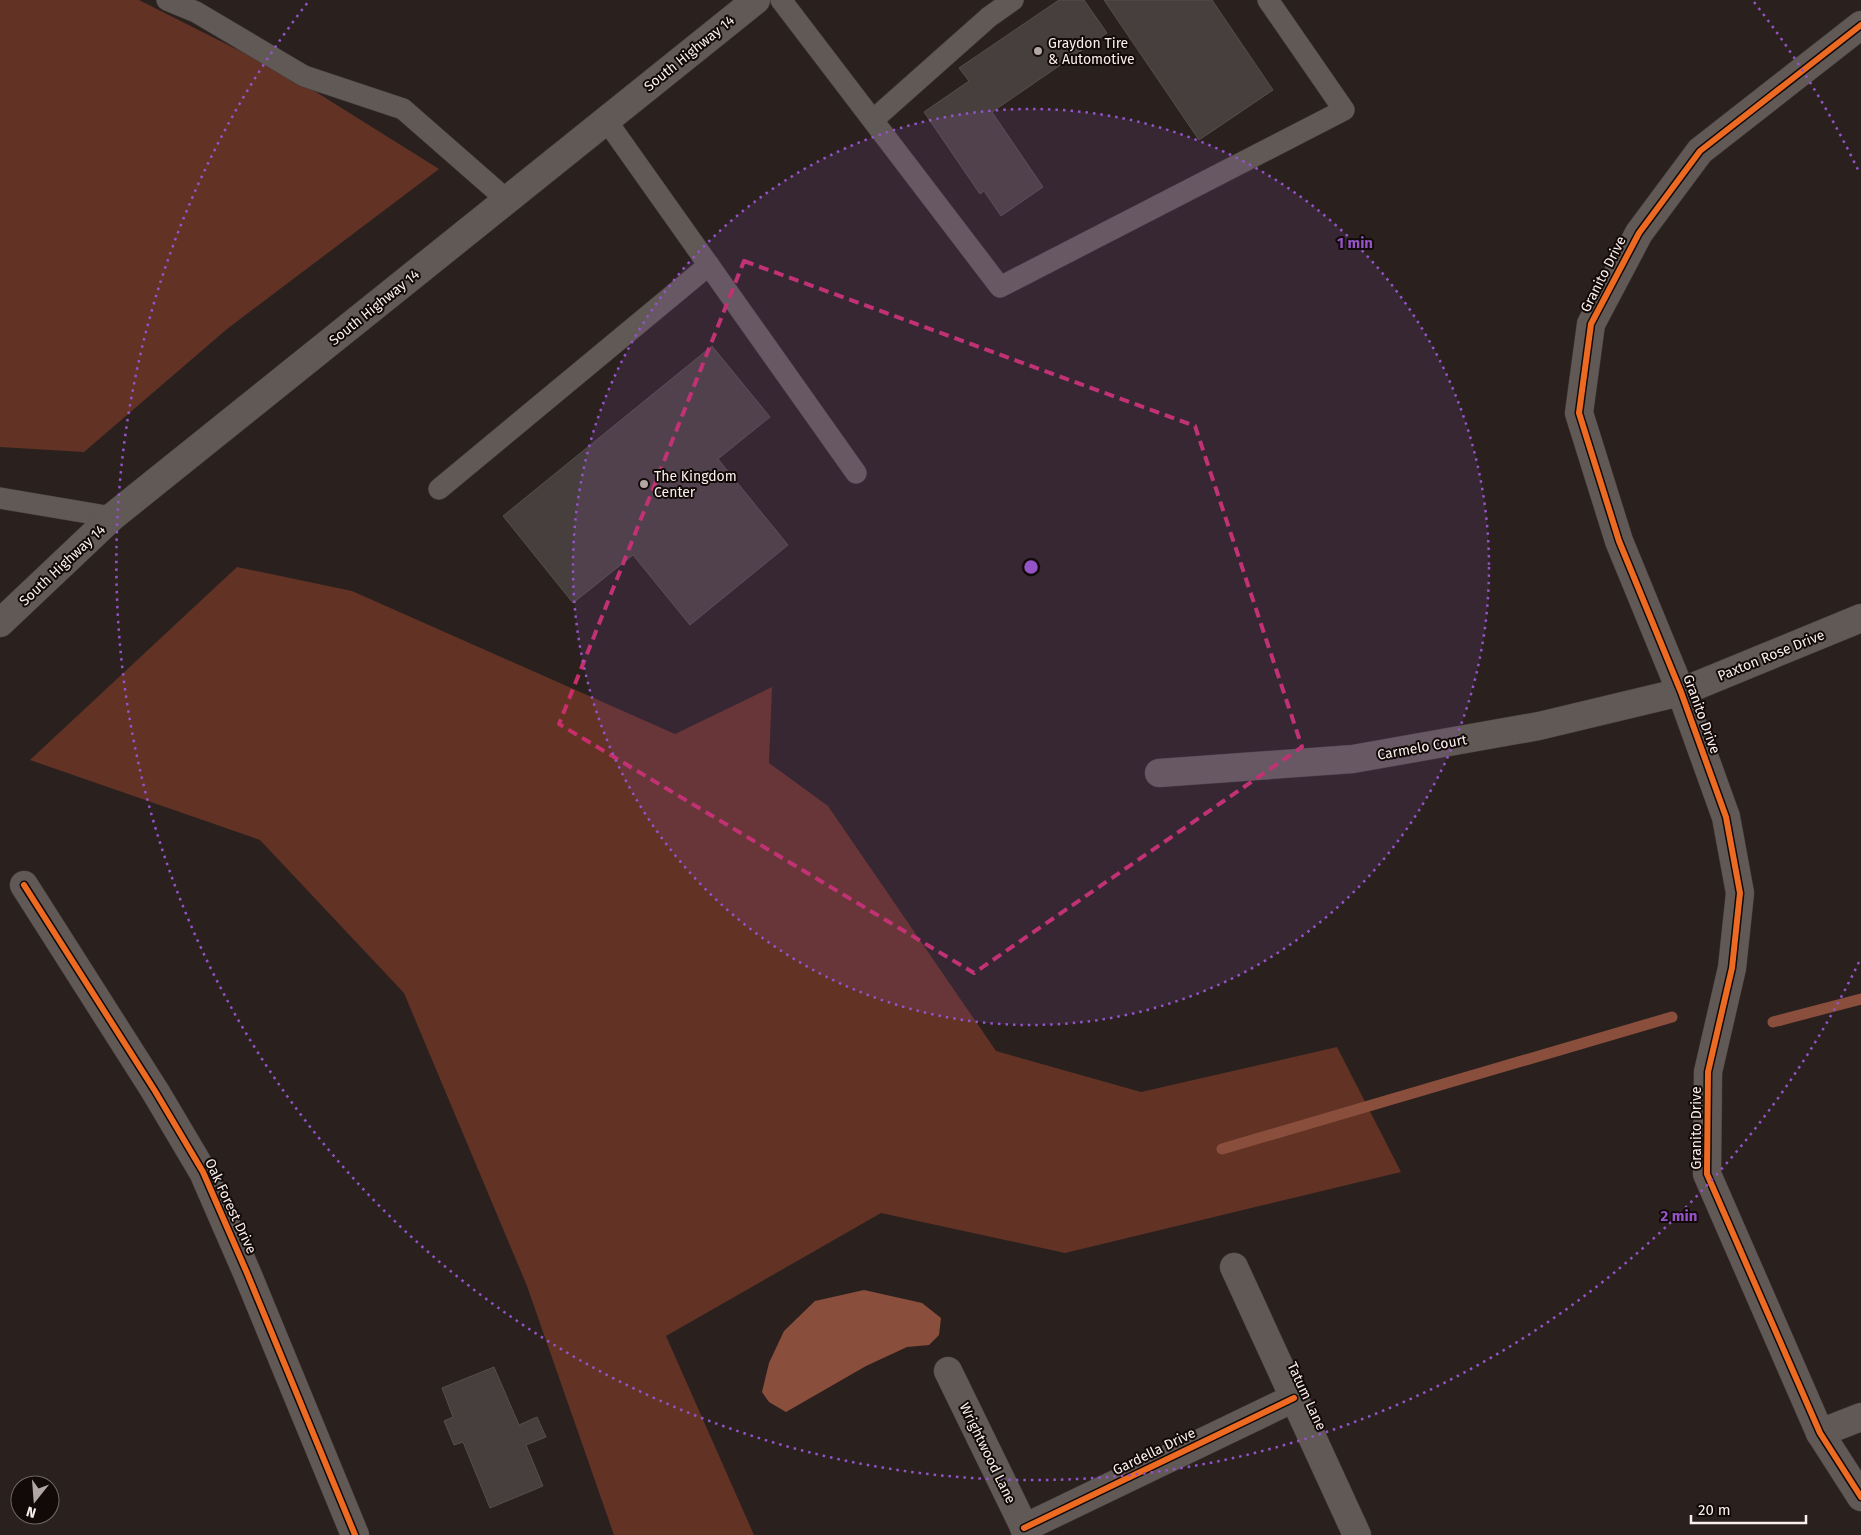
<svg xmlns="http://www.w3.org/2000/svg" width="1861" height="1535" font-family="'Fira Sans',sans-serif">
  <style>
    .green { fill: #623225 }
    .water { fill: #8a4e3c }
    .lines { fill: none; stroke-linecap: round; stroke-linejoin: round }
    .stream { stroke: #8a4e3c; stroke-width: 11 }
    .building { fill: #473f3d; stroke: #564e4c }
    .service-casing { stroke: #443c3b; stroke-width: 22 }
    .minor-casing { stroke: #443c3b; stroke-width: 29 }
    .secondary-casing { stroke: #443c3b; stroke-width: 29 }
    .service { stroke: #615956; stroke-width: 21 }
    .minor { stroke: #615956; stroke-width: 28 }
    .secondary { stroke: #615956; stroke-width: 28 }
    .cycleway-casing { stroke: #120a08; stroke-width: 9 }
    .cycleway { stroke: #ed6a23; stroke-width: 6 }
    .marked { fill: none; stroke: #c82e6a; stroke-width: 4; stroke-dasharray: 10 6; stroke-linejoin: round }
    .ring { fill: none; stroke: #9553c8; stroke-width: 2.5; stroke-dasharray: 2.5 5 }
    .poi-dot { fill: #b2a7a4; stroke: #120a08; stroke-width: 2 }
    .labels { text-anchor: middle; stroke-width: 4; stroke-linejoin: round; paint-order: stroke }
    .poi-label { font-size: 14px; fill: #fbefec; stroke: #120a08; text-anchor: start }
    .street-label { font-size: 14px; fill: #fbefec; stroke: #120a08 }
    .centre { fill: #9553c8; stroke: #120a08; stroke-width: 2.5 }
    .ring-label { font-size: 15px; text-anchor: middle; font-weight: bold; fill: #9553c8; stroke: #120a08; stroke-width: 4; stroke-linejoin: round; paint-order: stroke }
  </style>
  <rect width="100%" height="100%" fill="#2a211f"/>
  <g class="green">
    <path d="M0 0H139L292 77 439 169 227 329 84 452 0 447Z"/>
    <path d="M237 567 352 591 675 734 772 687 769 763 828 806 996 1051 1141 1092 1337 1047 1401 1172 1065 1253 881 1213 666 1336 754 1535H614L527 1286 404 993 260 840 30 760Z"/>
  </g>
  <path class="water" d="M864 1290 922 1303 941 1318 939 1335 929 1345 907 1347 866 1366 786 1412 769 1402 762 1392 769 1363 784 1331 815 1301Z"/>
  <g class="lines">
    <g class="stream">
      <path d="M1773 1022 1861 999"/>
      <path d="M1222 1149 1672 1017"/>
    </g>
  </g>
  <g class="building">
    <path d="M1059 0H1084L1107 33 992 112 1043 187 1001 216 984 191 980 194 924 112 969 81 959 68Z"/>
    <path d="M1104 0H1212L1273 90 1199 140Z"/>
    <path d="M712 346 770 417 718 459 788 545 690 625 633 555 573 603 503 516Z"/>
    <path d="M494 1367 519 1425 537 1417 546 1437 526 1445 543 1486 490 1508 463 1442 454 1445 444 1421 453 1417 442 1388Z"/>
  </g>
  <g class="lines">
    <defs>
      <g id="service">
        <path d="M167 0 196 12 304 76 403 109 507 200"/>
        <path d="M781 0 1000 287 1344 110 1268 0"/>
        <path d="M606 120 856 473"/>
        <path d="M873 120 989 17 1013 0"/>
        <path d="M439 489 709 265"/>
        <path d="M0 498 112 517"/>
      </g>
      <g id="minor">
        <path d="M1861 25 1700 151 1639 233 1591 324 1579 413 1619 541 1681 692 1726 817 1740 893 1732 968 1708 1072 1707 1174 1820 1433 1861 1497"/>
        <path d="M1159 773 1353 759 1539 726 1681 692 1861 618"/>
        <path d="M24 885 155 1091 203 1172 247 1273 355 1535"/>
        <path d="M1234 1267 1357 1535"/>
        <path d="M948 1371 1028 1535"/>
        <path d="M1820 1433 1861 1417"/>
        <path d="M1024 1528 1294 1398"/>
      </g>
      <path id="secondary" d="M0 623 112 517 756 0"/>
    </defs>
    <use href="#service" class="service-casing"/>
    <use href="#minor" class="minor-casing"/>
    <use href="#secondary" class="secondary-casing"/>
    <use href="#service" class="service"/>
    <use href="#minor" class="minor"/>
    <use href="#secondary" class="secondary"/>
    <defs>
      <g id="cycleway">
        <path d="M1861 25 1700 151 1639 233 1591 324 1579 413 1619 541 1681 692 1726 817 1740 893 1732 968 1708 1072 1707 1174 1820 1433 1861 1497"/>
        <path d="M24 885 155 1091 203 1172 247 1273 355 1535"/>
        <path d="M1024 1528 1294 1398"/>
      </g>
    </defs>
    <use href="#cycleway" class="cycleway-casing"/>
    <use href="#cycleway" class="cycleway"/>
  </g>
  <path class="marked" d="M744 261 1195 426 1302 747 974 973 559 724Z"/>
  <circle cx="1031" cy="567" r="458" fill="#9553c8" fill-opacity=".12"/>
  <g class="ring">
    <circle cx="1031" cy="567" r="458"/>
    <path d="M1859 962A917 917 0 1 1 308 2M1754 2A917 917 0 0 1 1859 172"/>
  </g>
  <g class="poi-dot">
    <circle cx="1038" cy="51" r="5"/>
    <circle cx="644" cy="484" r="5"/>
  </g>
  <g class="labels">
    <g class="poi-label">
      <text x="1048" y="48">Graydon Tire<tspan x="1048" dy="16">&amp; Automotive</tspan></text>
      <text x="654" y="481">The Kingdom<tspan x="654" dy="16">Center</tspan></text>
    </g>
    <g class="street-label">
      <text transform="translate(689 53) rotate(-39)" y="5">South Highway 14</text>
      <text transform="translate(1603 274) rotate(-63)" y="5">Granito Drive</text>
      <text transform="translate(374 307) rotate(-39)" y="5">South Highway 14</text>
      <text transform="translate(62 565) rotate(-43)" y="5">South Highway 14</text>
      <text transform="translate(1771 655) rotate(-22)" y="5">Paxton Rose Drive</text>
      <text transform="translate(1702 714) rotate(70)" y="5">Granito Drive</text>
      <text transform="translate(1422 747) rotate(-10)" y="5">Carmelo Court</text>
      <text transform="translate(1696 1128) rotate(-90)" y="5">Granito Drive</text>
      <text transform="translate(231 1206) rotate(65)" y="5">Oak Forest Drive</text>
      <text transform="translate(1307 1396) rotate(65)" y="5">Tatum Lane</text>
      <text transform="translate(1154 1451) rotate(-26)" y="5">Gardella Drive</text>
      <text transform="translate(988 1453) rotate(64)" y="5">Wrightwood Lane</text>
    </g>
  </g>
  <circle cx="1031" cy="567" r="8" class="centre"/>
  <g class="ring-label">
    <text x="1355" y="248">1 min</text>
    <text x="1679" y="1221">2 min</text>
  </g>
  <g transform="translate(35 1500) rotate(197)"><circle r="24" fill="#120a08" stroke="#6f6663"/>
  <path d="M0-4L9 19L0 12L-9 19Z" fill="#b2a7a4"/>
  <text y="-8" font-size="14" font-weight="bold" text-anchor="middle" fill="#fbefec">N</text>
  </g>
  <path d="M1691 1515v8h115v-8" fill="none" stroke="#fbefec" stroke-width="2.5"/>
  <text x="1698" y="1515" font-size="15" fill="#fbefec" stroke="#120a08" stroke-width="4" paint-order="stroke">20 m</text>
</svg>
